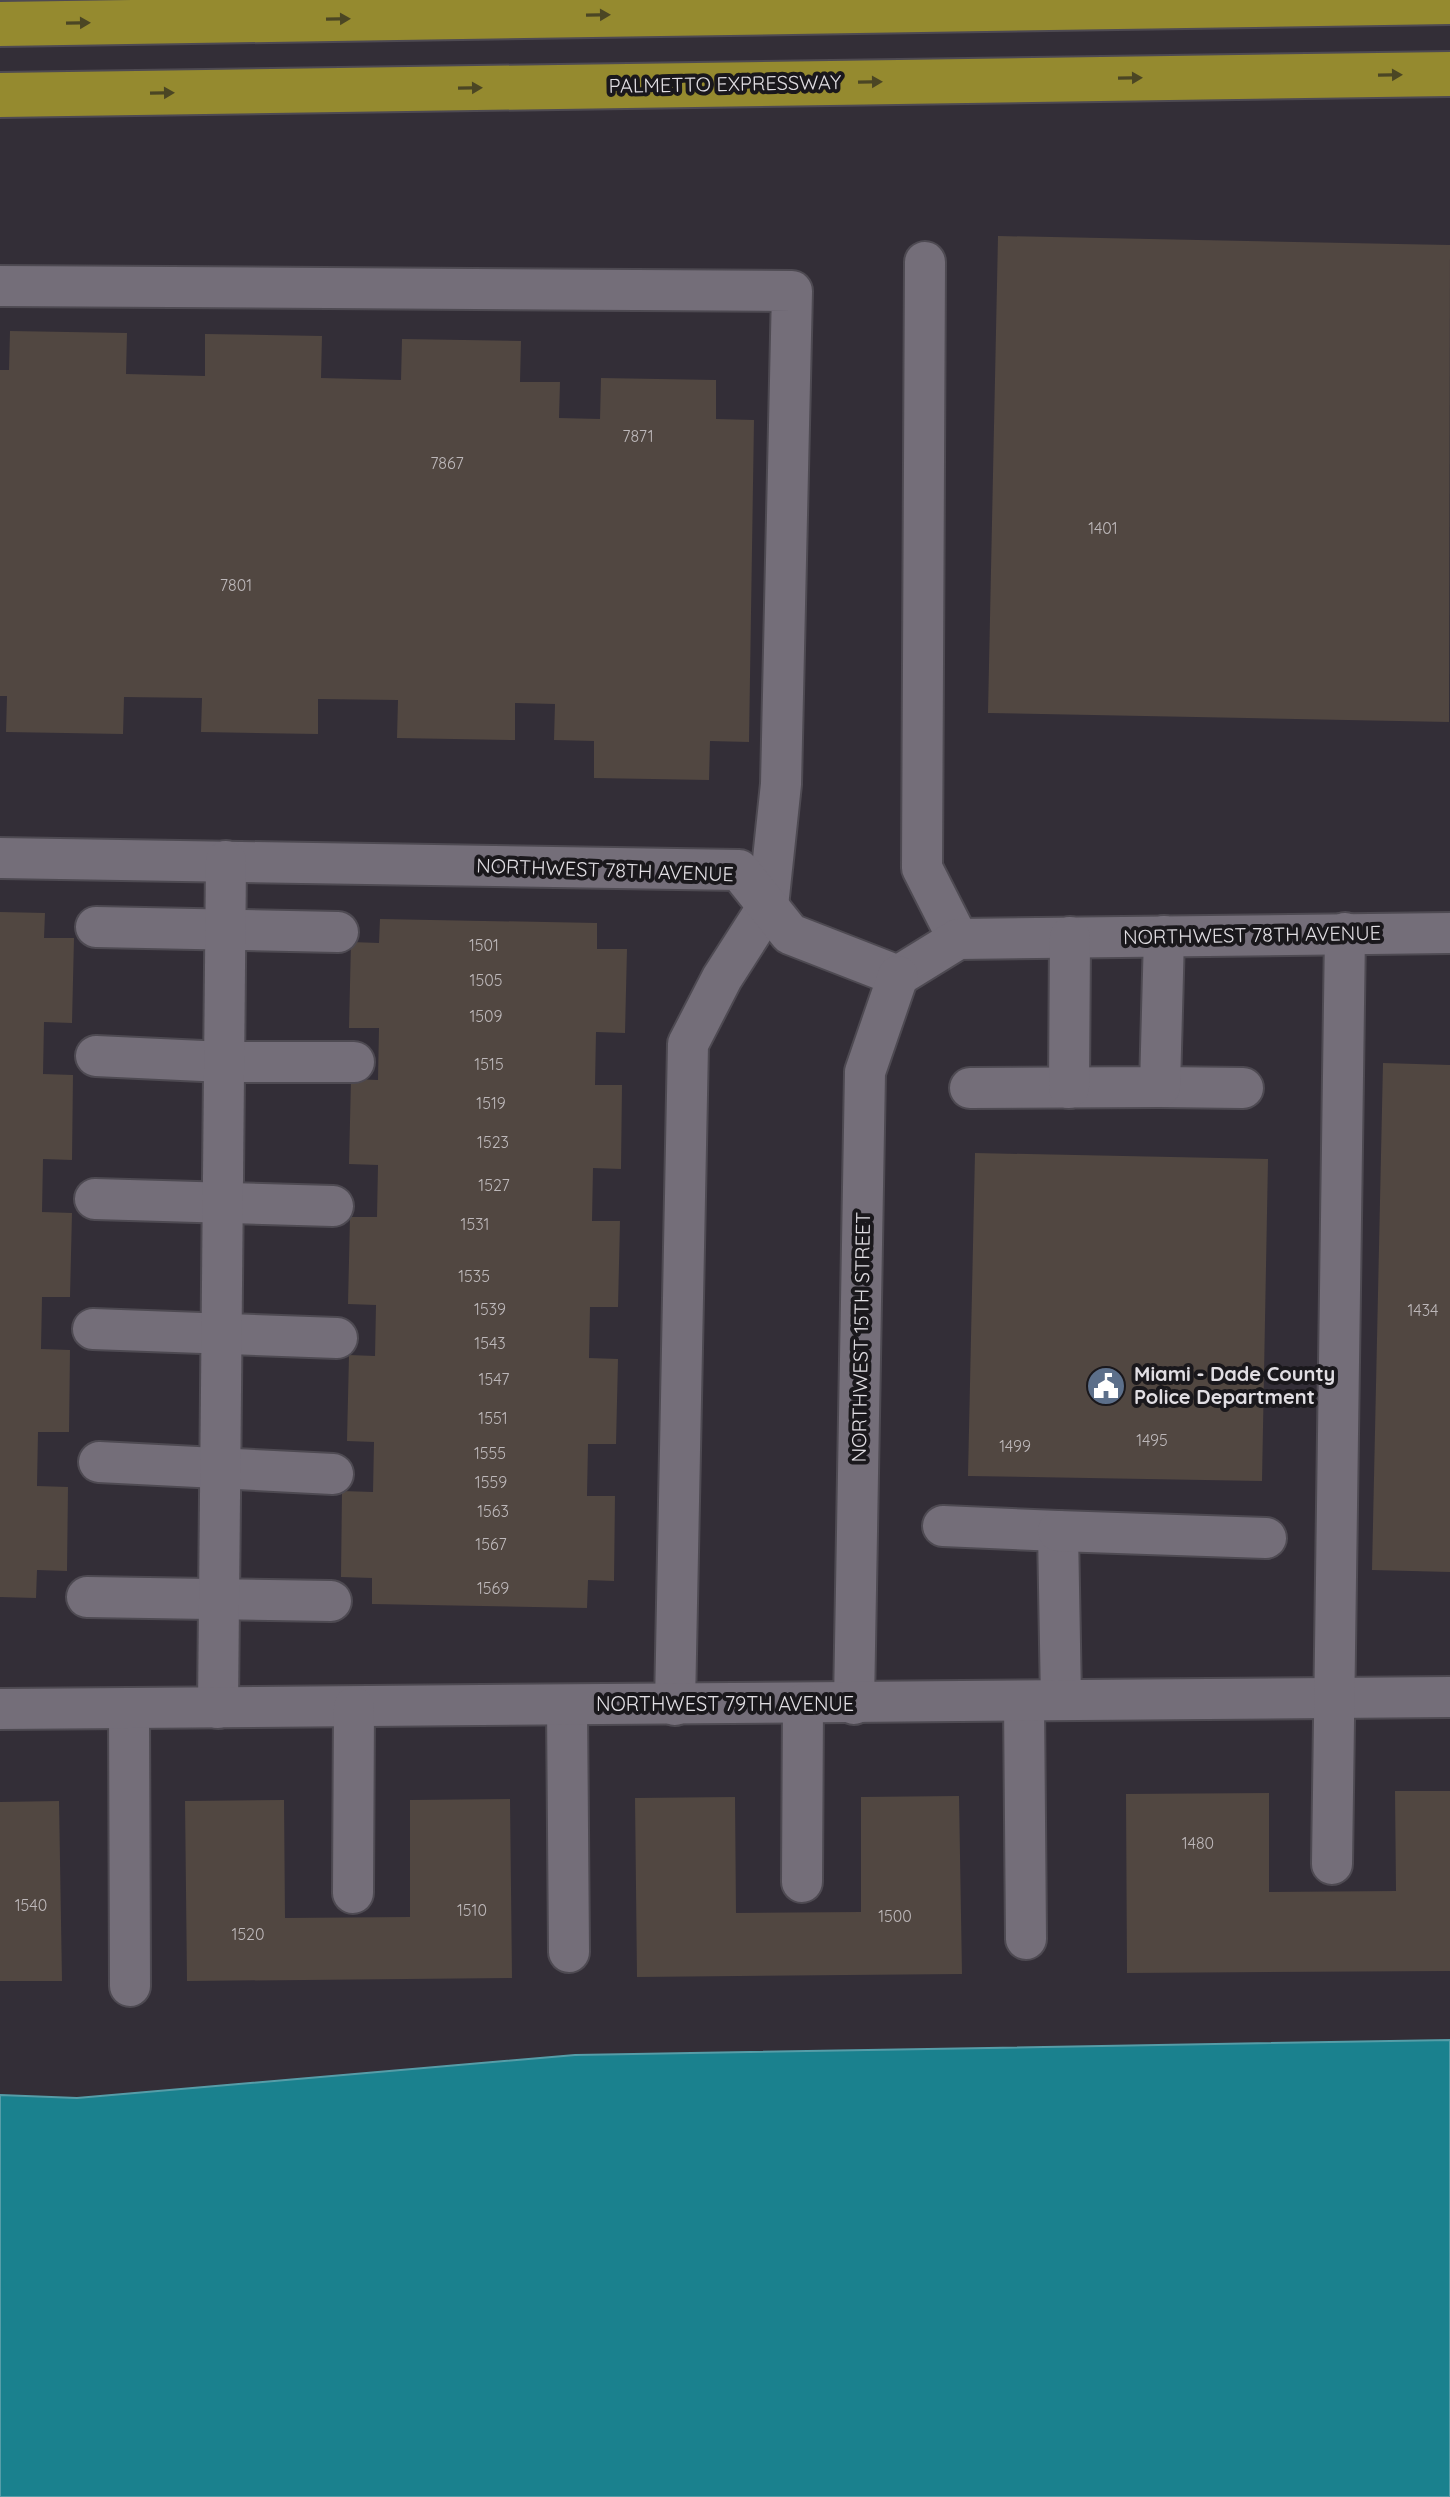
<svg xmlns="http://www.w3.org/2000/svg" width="1450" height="2497" font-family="Quicksand,sans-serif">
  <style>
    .water { fill: #1a818e; stroke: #569da8; stroke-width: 2 }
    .building { fill: #514741 }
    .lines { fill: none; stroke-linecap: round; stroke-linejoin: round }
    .minor-casing { stroke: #4e4a52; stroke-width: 44 }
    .highway-casing { stroke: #4e4a52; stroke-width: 48 }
    .minor { stroke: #746e79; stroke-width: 40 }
    .highway { stroke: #958a2f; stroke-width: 44 }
    .oneway { fill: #4b4624 }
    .labels { text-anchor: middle; stroke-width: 8; stroke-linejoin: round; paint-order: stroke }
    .number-label { font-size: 16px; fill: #bdb8ba }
    .street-label { font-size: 20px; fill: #e1dee3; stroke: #1a181c }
    .poi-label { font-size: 20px; font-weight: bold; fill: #e1dee3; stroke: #1a181c; text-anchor: start }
  </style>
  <rect width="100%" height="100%" fill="#332e37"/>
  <path class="water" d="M1450 2040V2497H0V2095L77 2098 575 2055Z"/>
  <g class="building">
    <path d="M998 236 1450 245 1449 722 988 713Z"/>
    <path d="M10 331 127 333 126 374 205 376V334L322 336 321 378 401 380 402 339 521 341 520 382H560L559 418 600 419 601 378 716 380V419L754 420 749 742 710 741 709 780 594 778V741L554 740 555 704 515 703V740L397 738 398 700 318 699V734L201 732 202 698 124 697 123 734 6 732 7 696H0V370H9Z"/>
    <path d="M0 912 45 913 44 938H74L72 1023 44 1022 43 1074 73 1075 72 1160 43 1159 42 1212 72 1213 70 1297H42L41 1349 70 1350 69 1432H38L37 1486 68 1487 67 1571 37 1570 36 1598 0 1597Z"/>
    <path d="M380 919 597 923V949H627L625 1033 596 1032 595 1085H622L621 1169 593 1168 592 1221H620L618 1307H590L589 1358 618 1359 616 1444H588L587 1496H615L614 1581 588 1580 587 1608 372 1604V1578L341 1577 342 1491 373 1492 374 1442 347 1441 349 1355 375 1356 376 1305 348 1304 350 1217H377L378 1165 349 1164 351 1079 378 1080 379 1028H349L351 942 379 943Z"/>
    <path d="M1383 1063 1450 1065V1572L1372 1570Z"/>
    <path d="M975 1153 1268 1159 1262 1481 968 1476Z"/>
    <path d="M1395 1791H1450V1971L1127 1973 1126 1794 1269 1793V1892L1396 1891Z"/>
    <path d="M959 1796 962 1974 637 1977 635 1798 735 1797 736 1913 861 1912V1797Z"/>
    <path d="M510 1799 512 1978 187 1981 185 1801 284 1800 285 1918 410 1917V1800Z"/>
    <path d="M59 1801 62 1981H0V1802Z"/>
  </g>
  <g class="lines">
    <defs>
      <g id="minor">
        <path d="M925 262 922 868 958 939"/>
        <path d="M0 286 792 291 781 784 768 906 722 978 688 1044 675 1705"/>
        <path d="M0 858 739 870 790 934 898 976"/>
        <path d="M96 927 338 932"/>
        <path d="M898 976 958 939 1450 933"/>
        <path d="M96 1056 224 1062H354"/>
        <path d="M1160 1087 1243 1088"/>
        <path d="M970 1088 1160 1087 1164 936"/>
        <path d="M1069 1088 1070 937"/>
        <path d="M95 1199 333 1206"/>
        <path d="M93 1329 337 1338"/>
        <path d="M99 1462 333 1474"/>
        <path d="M943 1526 1058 1531 1061 1700"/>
        <path d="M1058 1531 1266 1538"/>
        <path d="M87 1597 331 1601"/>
        <path d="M1024 1701 1026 1939"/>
        <path d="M854 1704 865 1072 898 976"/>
        <path d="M567 1706 569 1952"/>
        <path d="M129 1708 130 1986"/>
        <path d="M218 1708 226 861"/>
        <path d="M0 1709 1450 1697"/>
        <path d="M1332 1864 1345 933"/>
        <path d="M802 1882 803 1704"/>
        <path d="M353 1893 354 1707"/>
      </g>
      <g id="highway">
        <path d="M0 24 1450 2"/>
        <path d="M0 95 1450 74"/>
      </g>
    </defs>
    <use href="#minor" class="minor-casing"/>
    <use href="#highway" class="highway-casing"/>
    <use href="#minor" class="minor"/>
    <use href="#highway" class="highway"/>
  </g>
  <defs><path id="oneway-solid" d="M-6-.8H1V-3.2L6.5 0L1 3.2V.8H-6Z" transform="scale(2)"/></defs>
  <g class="oneway">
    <use href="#oneway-solid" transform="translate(598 15) rotate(-1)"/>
    <use href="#oneway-solid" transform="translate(338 19) rotate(-1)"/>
    <use href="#oneway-solid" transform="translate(78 23) rotate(-1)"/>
    <use href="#oneway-solid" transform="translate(1390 75) rotate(-1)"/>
    <use href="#oneway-solid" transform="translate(1130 78) rotate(-1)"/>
    <use href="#oneway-solid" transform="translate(870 82) rotate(-1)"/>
    <use href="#oneway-solid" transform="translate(470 88) rotate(-1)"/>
    <use href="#oneway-solid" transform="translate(162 93) rotate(-1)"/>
  </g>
  <defs>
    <symbol id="civic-disc" viewBox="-11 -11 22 22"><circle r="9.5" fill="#5c6f8a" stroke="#1a181c"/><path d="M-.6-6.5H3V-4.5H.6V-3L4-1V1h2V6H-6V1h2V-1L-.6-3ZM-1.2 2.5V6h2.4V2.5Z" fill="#fff"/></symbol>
  </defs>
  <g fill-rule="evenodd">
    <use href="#civic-disc" x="1084" y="1364" width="44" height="44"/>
  </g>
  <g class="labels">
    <g class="number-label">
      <text x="638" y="442">7871</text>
      <text x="447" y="469">7867</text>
      <text x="1103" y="534">1401</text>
      <text x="236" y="591">7801</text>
      <text x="484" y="951">1501</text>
      <text x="486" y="986">1505</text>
      <text x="486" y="1022">1509</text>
      <text x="489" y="1070">1515</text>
      <text x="491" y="1109">1519</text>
      <text x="493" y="1148">1523</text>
      <text x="494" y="1191">1527</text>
      <text x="475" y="1230">1531</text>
      <text x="474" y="1282">1535</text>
      <text x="490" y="1315">1539</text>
      <text x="1423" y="1316">1434</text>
      <text x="490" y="1349">1543</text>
      <text x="494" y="1385">1547</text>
      <text x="493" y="1424">1551</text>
      <text x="1152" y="1446">1495</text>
      <text x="1015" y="1452">1499</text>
      <text x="490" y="1459">1555</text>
      <text x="491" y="1488">1559</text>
      <text x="493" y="1517">1563</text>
      <text x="491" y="1550">1567</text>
      <text x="493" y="1594">1569</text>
      <text x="1198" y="1849">1480</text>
      <text x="31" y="1911">1540</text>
      <text x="472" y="1916">1510</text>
      <text x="895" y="1922">1500</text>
      <text x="248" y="1940">1520</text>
    </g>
    <g class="street-label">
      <text transform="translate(725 84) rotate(-1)" y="7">PALMETTO EXPRESSWAY</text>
      <text transform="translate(605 870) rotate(2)" y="7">NORTHWEST 78TH AVENUE</text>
      <text transform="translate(1252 935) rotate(-1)" y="7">NORTHWEST 78TH AVENUE</text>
      <text transform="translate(861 1337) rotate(-89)" y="7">NORTHWEST 15TH STREET</text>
      <text x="725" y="1711">NORTHWEST 79TH AVENUE</text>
    </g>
    <g class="poi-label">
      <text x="1134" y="1381">Miami - Dade County<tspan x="1134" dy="23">Police Department</tspan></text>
    </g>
  </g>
</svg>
